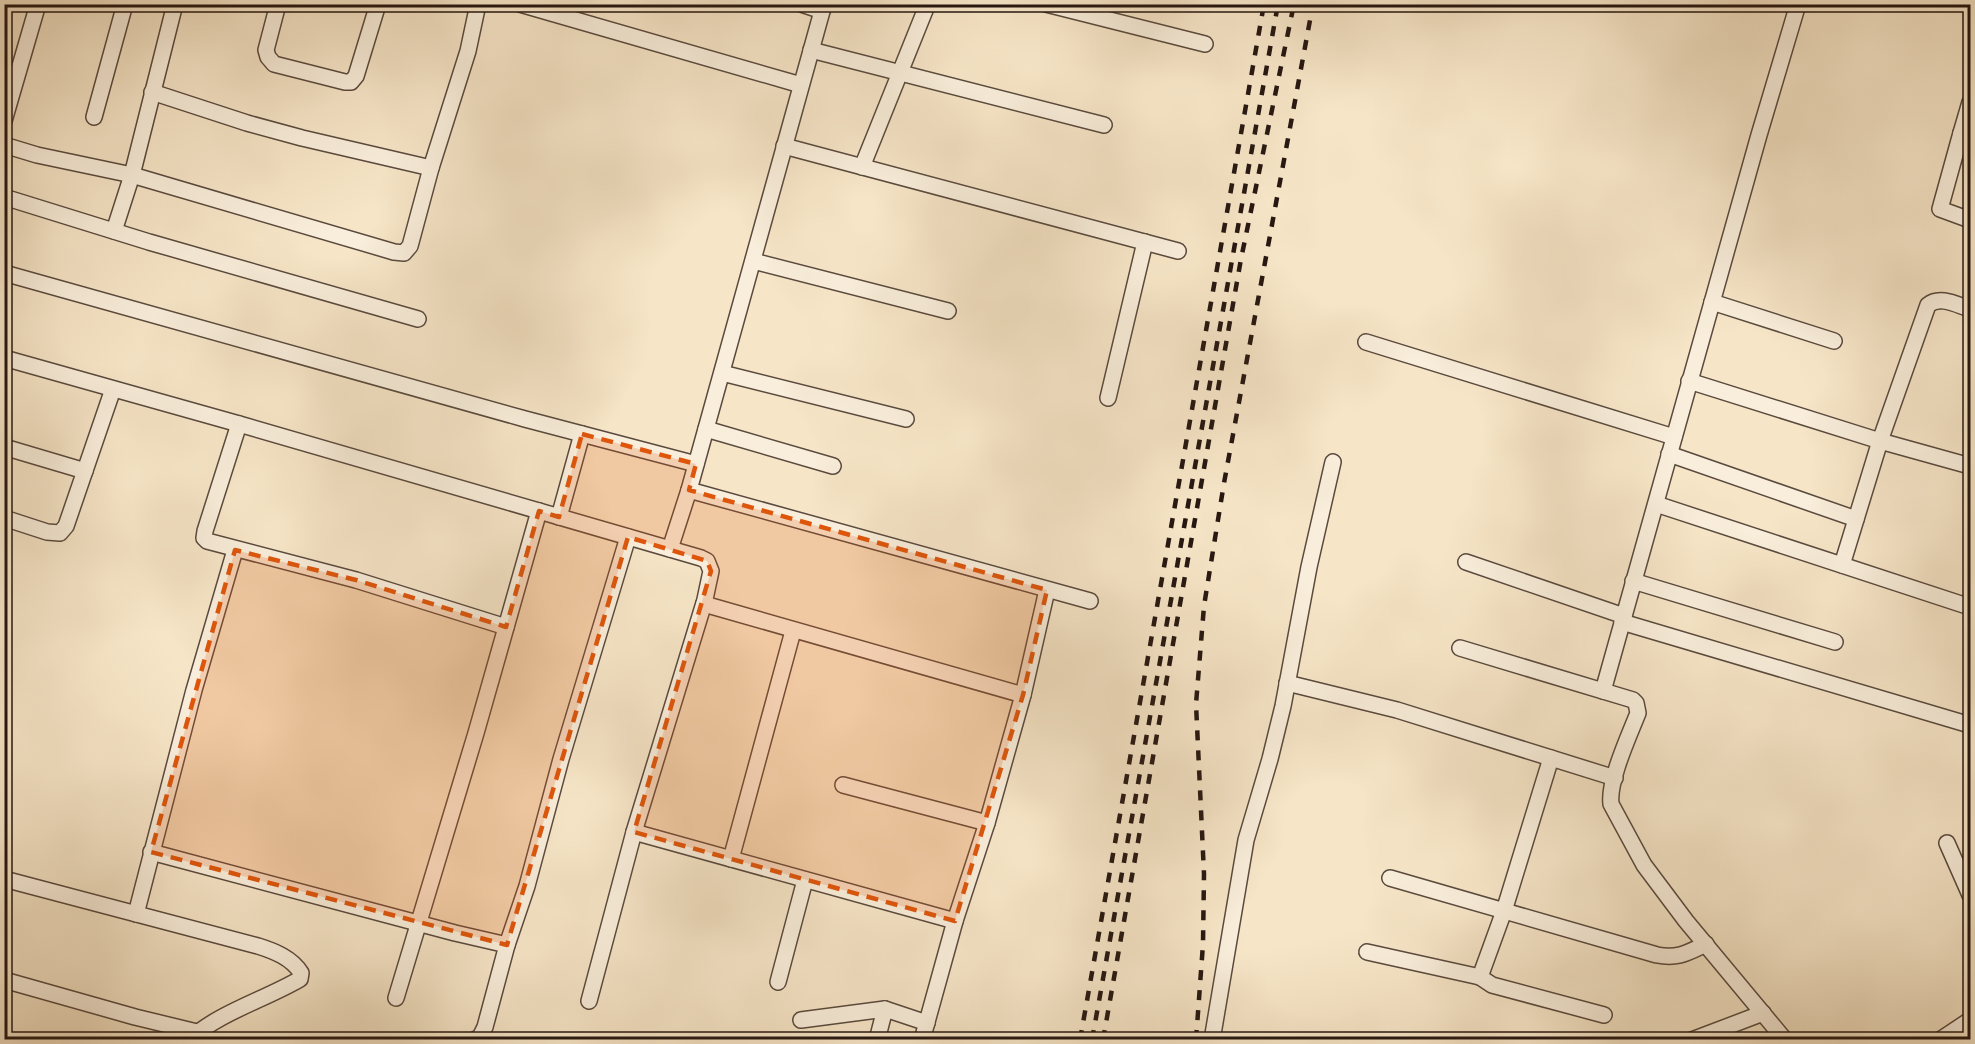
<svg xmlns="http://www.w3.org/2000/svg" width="1975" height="1044" font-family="'IM FELL Double Pica',serif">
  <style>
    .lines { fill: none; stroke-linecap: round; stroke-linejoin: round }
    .minor-casing { stroke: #5a4a3e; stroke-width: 18 }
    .minor { stroke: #f9eedb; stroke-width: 15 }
    .rail { stroke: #261711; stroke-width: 4.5; stroke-dasharray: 10 10; stroke-linecap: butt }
    .marked { fill: #de560c; fill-opacity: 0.2; stroke: #de560c; stroke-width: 4.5; stroke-dasharray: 12 8; stroke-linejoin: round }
  </style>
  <rect width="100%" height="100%" fill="#f6e5c7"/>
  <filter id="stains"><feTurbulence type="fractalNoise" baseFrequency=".00333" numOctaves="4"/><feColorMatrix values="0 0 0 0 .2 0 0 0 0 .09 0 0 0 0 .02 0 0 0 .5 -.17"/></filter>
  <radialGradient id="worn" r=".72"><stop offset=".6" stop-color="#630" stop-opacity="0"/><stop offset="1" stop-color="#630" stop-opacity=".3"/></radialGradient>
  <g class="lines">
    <defs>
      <g id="minor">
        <path d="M278 4 266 50 268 57 274 64 345 82H351L356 76 378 4"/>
        <path d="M520 4 801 85"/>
        <path d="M801 4 822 11"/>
        <path d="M824 4 689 490 1090 601"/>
        <path d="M1046 4 1205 44"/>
        <path d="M811 50 1104 125"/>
        <path d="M152 92 247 123 302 138 431 168"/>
        <path d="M94 117 125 4"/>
        <path d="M4 121 38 4"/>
        <path d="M1961 133 1970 102"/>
        <path d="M1970 135 1961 133 1940 209 1970 220"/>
        <path d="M4 145 37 155 132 175 394 252 404 253 410 246 431 168 468 51 478 4"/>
        <path d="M784 146 1178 251"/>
        <path d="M862 167 926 8"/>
        <path d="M4 197 149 242 418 319"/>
        <path d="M114 231 132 175 175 4"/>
        <path d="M753 261 948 311"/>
        <path d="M4 273 525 419 696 464"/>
        <path d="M1712 302 1834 341"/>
        <path d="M1366 342 1674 437"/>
        <path d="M4 358 239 424 701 558 707 561 711 571 704 604 1023 695"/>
        <path d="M722 373 906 419"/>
        <path d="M1689 381 1880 441 1970 466"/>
        <path d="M1108 398 1145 242"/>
        <path d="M239 424 205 531 204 538 207 541 356 580 506 627"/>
        <path d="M706 429 833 466"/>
        <path d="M4 447 85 471"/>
        <path d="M1669 454 1856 519"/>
        <path d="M1656 504 1970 607"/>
        <path d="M559 517 582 434"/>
        <path d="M4 518 47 532 60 533 66 526 113 389"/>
        <path d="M670 549 689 490"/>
        <path d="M1466 562 1624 616"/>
        <path d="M1842 565 1880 441 1928 305C1940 295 1957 305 1970 309"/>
        <path d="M1633 581 1835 642"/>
        <path d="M1622 622 1970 725"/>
        <path d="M1460 648 1633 700 1636 703 1638 713C1629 736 1608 781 1611 804L1644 865 1686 921 1785 1040"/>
        <path d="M1287 683 1397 710 1615 778"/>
        <path d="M1603 691 1759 135 1798 4"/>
        <path d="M1551 758 1504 911 1480 977 1492 985 1604 1015"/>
        <path d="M843 785 987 823"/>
        <path d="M634 832 955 921"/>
        <path d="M1947 843 1970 895"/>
        <path d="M151 852 455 933 507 945 527 886 561 759 628 537"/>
        <path d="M731 859 793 631"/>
        <path d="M1390 878 1657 955C1678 959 1687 953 1706 944"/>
        <path d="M4 879 258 946C274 951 292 958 301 973L300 979C264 1000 220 1012 189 1040"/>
        <path d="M136 914 194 690 235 550"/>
        <path d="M1367 952 1480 977"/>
        <path d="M4 980 135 1017 197 1032"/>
        <path d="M778 982 805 880"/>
        <path d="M396 998 476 733 539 511"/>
        <path d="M589 1001 634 832 704 603"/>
        <path d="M801 1020 885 1009 927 1023"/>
        <path d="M474 1040 480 1037 485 1027 507 945"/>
        <path d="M877 1040 885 1009"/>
        <path d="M922 1040 955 921 987 823 1023 695 1047 590"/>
        <path d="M1212 1040 1246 840 1270 759 1283 706 1309 567 1333 462"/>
        <path d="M1692 1040 1763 1013"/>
        <path d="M1940 1040 1970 1020"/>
      </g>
    </defs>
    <use href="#minor" class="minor-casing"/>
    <use href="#minor" class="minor"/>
    <g class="rail">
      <path d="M1080 1040 1264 4"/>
      <path d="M1092 1040 1278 4"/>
      <path d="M1103 1040 1241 259 1294 4"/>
      <path d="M1196 1040 1203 944 1204 874 1196 704 1204 606 1224 483 1313 4"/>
    </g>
  </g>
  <path class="marked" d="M582 434 696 464 689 490 1047 590 1023 695 955 921 634 832 711 571 707 561 628 537 507 945 151 852 235 550 356 580 506 627 539 511 559 517Z"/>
  <rect width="1975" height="1044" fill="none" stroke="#f6e5c7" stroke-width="24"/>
  <rect x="6" y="6" width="1963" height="1032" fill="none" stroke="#261711" stroke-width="3"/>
  <rect x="12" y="12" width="1951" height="1020" fill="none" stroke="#261711" stroke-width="1.5"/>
  <rect width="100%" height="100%" filter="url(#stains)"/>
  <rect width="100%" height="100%" fill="url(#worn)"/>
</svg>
